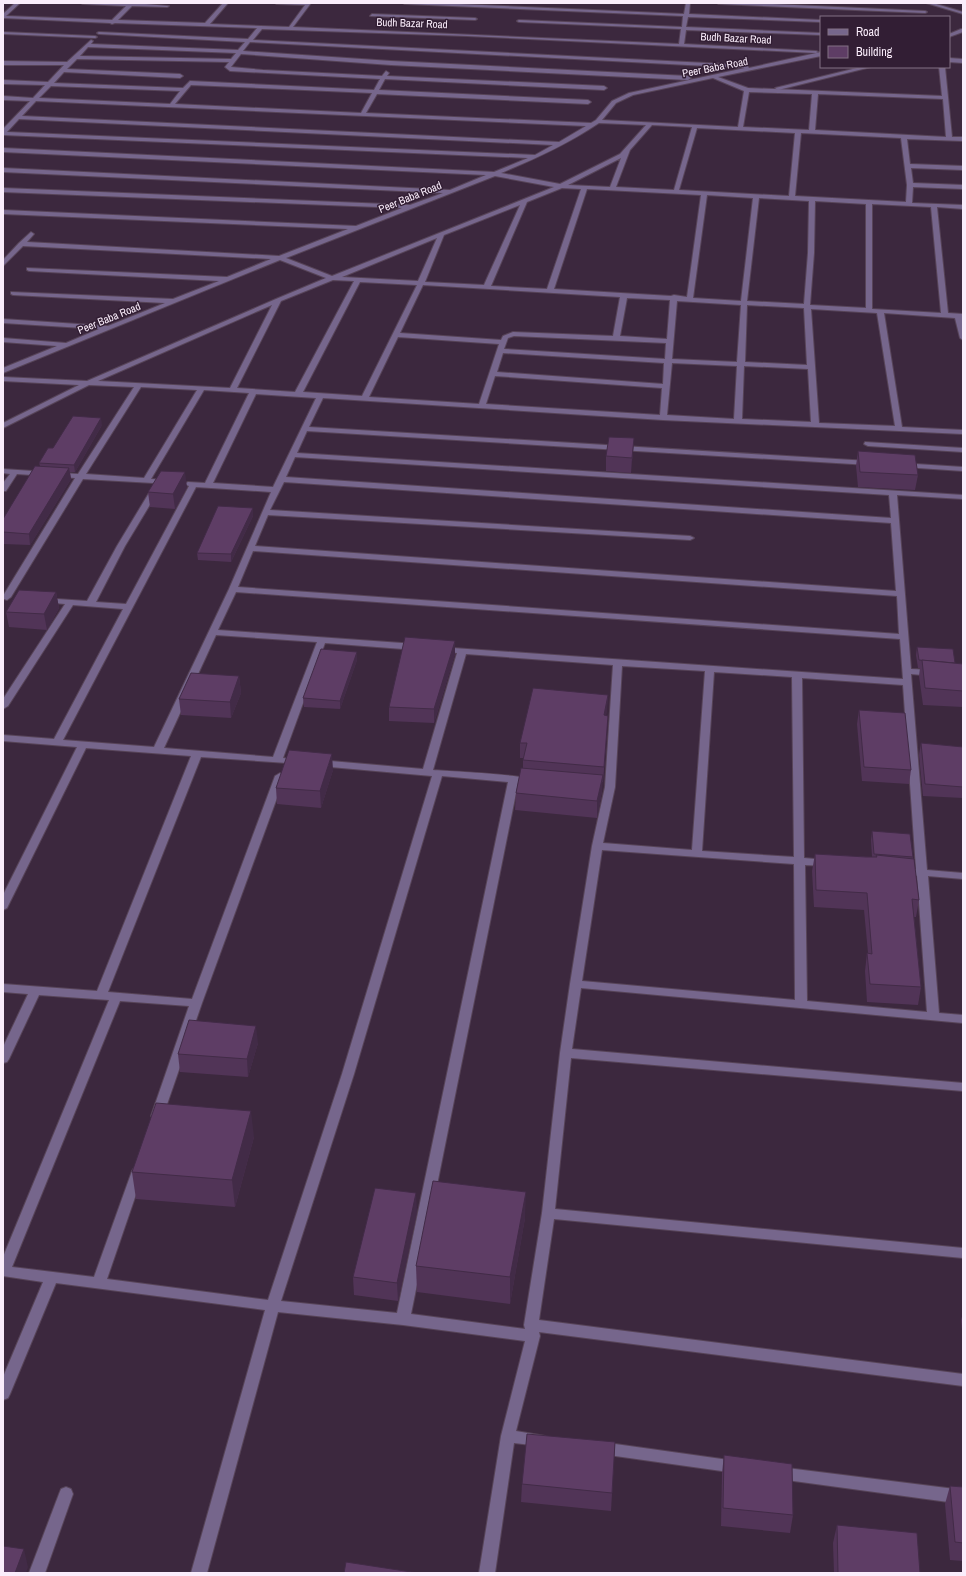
<svg xmlns="http://www.w3.org/2000/svg" width="966" height="1576" font-family="'Archivo Narrow',sans-serif">
  <style>
    .lines { fill: none; stroke-linecap: round; stroke-linejoin: round }
    .minor-casing { stroke: #574458; stroke-width: 2 }
    .tertiary-casing { stroke: #574458; stroke-width: 2 }
    .minor { fill: #76668c; fill-rule: evenodd }
    .tertiary { fill: #76668c; fill-rule: evenodd }
    .wall { fill: #513457 }
    .shaded-wall { fill: #422b47 }
    .building { fill: #5e3d65; stroke: #422b47 }
    .labels { text-anchor: middle; stroke-width: 3; stroke-linejoin: round; paint-order: stroke }
    .far-street-label { font-size: 11px; fill: #faedfb; stroke: #321e34 }
  </style>
  <rect width="100%" height="100%" fill="#3c283e"/>
  <g class="lines">
    <defs>
      <g id="minor">
        <path d="M15 3H20L6 16 112 20 126 6 83 4 81 3H134L169 6 167 7 132 6 118 20 205 23 223 3H228L210 24 289 27 305 5 277 4 275 3H311L293 27 679 44 681 29 519 22 517 21 519 20 682 27 683 16 405 4 403 3H437L684 14 686 3H690L689 14 821 20V22L688 17 686 27 821 33V35L686 30 684 44 816 51 818 52 816 53 467 36 262 29 253 40 747 65 749 68 821 52V56L718 77 748 88 942 96 939 67H945L952 137H963V141L907 139 910 164 963 166V170L911 168 913 183 963 185V189L913 187 912 203 963 205V209L937 207 948 313 963 314V340L960 338 955 318 884 313 902 427 963 430V434L663 420 323 398 309 427 869 461 873 463 869 465 307 431 297 453 963 495V499L897 495 911 669 933 670 938 673 933 676 911 674 927 870 963 873V879L928 876 939 1013 963 1015V1023L581 988 572 1049 963 1083V1091L571 1058 555 1209 963 1248V1258L554 1219 539 1320 963 1374V1386L539 1332 540 1336 516 1431 545 1436 547 1440 545 1444 540 1446 514 1443 495 1573H479L501 1436 525 1341 403 1325 278 1312 207 1573H191L265 1310 56 1283 10 1394 8 1398 3 1400V1377L43 1282 3 1276V1257L109 1000 39 995 9 1059 7 1062 3 1063V1047L28 994 3 992V984L97 991 191 756 86 748 8 906 7 908 3 910V895L77 747 3 741V735L54 739 123 609 73 605 8 706 3 709V699L65 604 42 602 41 600 42 598 87 601 117 546 152 488 156 486H159L160 488 125 546 96 602 126 604 189 486 184 484 188 482 205 483 249 393 204 390 151 479 171 480V484L83 479 11 597 7 600 4 599 3 596 75 478 17 474 6 491H3V483L10 474 3 473V469L78 474 134 387 89 385 3 428V423L79 385 3 381V377L87 381 276 299 326 278 280 260 3 373V368L57 346 3 342V338L66 343 99 329 3 323V319L108 326 165 303 13 295 11 294V292L173 299 219 281 29 271 27 270V268L227 277 271 259 23 246 3 266V260L19 243 31 232 34 234 27 242 279 256 348 229 3 214V210L356 226 402 208 3 192V188L410 205 443 193 3 172V168L450 190 486 175 3 152V148L494 172 528 158 3 135V129L30 101 3 100V96L33 98 45 85 3 84V80L48 82 64 65H3V61L67 62 91 40 93 41 91 44 238 50 245 42 99 34 97 33 99 32 248 39 257 28 115 23 112 24 110 23 3 18V14ZM250 42 745 68 629 93 612 101 596 120 591 123 366 113 377 94 588 104 591 102 588 100 379 90 385 79 604 90 607 88 604 86 387 76 389 73 386 71 382 76 263 70 231 67 241 54 391 65 688 80 691 78 688 76 391 61 243 51ZM88 47 236 53 231 59 80 56ZM77 59 229 62 225 67 230 71 380 79 374 90 190 81 183 88 54 83 64 72 180 78 183 76 180 74 67 69ZM713 78 744 91 738 127 602 120 616 103 633 95ZM191 85 372 93 361 113 175 104ZM51 86 180 91 170 104 39 98ZM749 92 812 94 809 130 743 127ZM818 94 943 99 946 137 815 130ZM36 101 586 126 559 142 22 116ZM19 119 553 145 535 155 7 132ZM599 123 646 125 620 154 560 184 501 173C535 159 568 144 599 123ZM652 125 692 127 674 190 616 187 630 150ZM697 128 795 133 789 196 679 190ZM801 133 901 138 907 185 906 202 795 196ZM621 158 610 187 568 185ZM495 176 554 187 332 276 286 258ZM562 188 581 189 547 289 491 286 527 202ZM587 189 701 195 687 297 674 295 671 296 554 289ZM707 195 753 198 741 301 693 298ZM759 198 809 201 808 253 804 304 747 301ZM815 201 866 204V308L810 305 814 253ZM872 204 931 207 941 313 872 309ZM520 205 484 285 425 282 444 235ZM437 238 418 281 342 277ZM333 280 354 281 295 392 237 388 281 301ZM360 282 417 285 362 396 303 392ZM423 285 620 297 613 336 513 332 503 336 501 340 400 333ZM627 298 670 300 667 339 620 336ZM677 301 741 305 737 362 672 359ZM272 305 230 388 98 381ZM747 305 804 308 807 365 745 362ZM811 309 877 313 895 426 819 423ZM514 336 666 343 665 359 504 349 508 338ZM398 337 499 344 479 404 369 397ZM503 353 664 363 663 384 497 372ZM672 363 737 366 734 419 667 415ZM744 366 808 369 811 422 742 419ZM495 376 662 388 660 415 486 404ZM141 387 197 390 144 478 86 474ZM256 394 316 398 273 487 213 483ZM295 457 889 495 891 518 286 477ZM284 482 891 523 896 591 255 546 268 515 690 540 694 538 690 536 270 510ZM196 487 271 492 229 589 154 747 63 740ZM253 551 897 596 899 634 238 587ZM236 592 900 639 903 679 439 647 437 649 439 651 457 653 423 769 319 760 314 763 319 766 432 776 342 1074 268 1300 107 1279 144 1171 142 1168 138 1166 134 1168 132 1171 94 1277 12 1267 120 1001 189 1006 151 1116 153 1119 157 1121 161 1119 163 1116 202 1003 285 776 280 773 275 776 192 999 108 992 201 757 302 764 304 762 302 760 283 758 325 643 416 650 421 647 416 644 218 630ZM216 635 317 642 273 757 164 748ZM466 654 613 665 605 787 592 846 570 984 560 1053 542 1213 524 1325 525 1329 411 1314 518 783 532 784 537 781C532 775 447 771 433 770ZM622 666 705 671 692 850 603 843 615 787ZM714 672 792 677 794 857 702 851ZM802 678 903 685 916 869 911 870 910 872 911 874 917 876 927 1012 807 1001 805 865 826 866 831 863 826 860 804 858ZM442 776 508 782 397 1313 281 1301 354 1074ZM602 850 794 864 795 1000 582 981Z"/>
        <path d="M717 3H751L925 11 927 12 925 13 719 4Z"/>
        <path d="M372 14 475 18 477 19 475 20 370 16Z"/>
        <path d="M961 29H963V32L949 37V34Z"/>
        <path d="M3 32 95 36 97 37 95 38 3 34Z"/>
        <path d="M949 58 963 59V63L949 62Z"/>
        <path d="M861 67H871L778 90 775 88Z"/>
        <path d="M865 442 963 448V452L868 446 864 444Z"/>
        <path d="M900 463 963 467V471L903 467H900Z"/>
        <path d="M601 1442 736 1461 741 1462 743 1467 741 1472 736 1473 601 1454 596 1452 594 1448 596 1444Z"/>
        <path d="M779 1467 963 1490V1504L779 1479 774 1478 772 1473 774 1468Z"/>
        <path d="M66 1487 71 1489 73 1494 45 1573H29L59 1494 61 1489Z"/>
      </g>
      <path id="tertiary" d="M926 3H933L963 12V14Z"/>
    </defs>
    <use href="#minor" class="minor-casing"/>
    <use href="#tertiary" class="tertiary-casing"/>
    <use href="#minor" class="minor"/>
    <use href="#tertiary" class="tertiary"/>
  </g>
  <g class="wall">
    <path d="M102 425 75 472H70L71 479 30 545 3 544V519L40 466 39 463 53 448Z"/>
    <path d="M634 438 631 473 606 471V456Z"/>
    <path d="M858 451 918 475 915 490 858 487 856 466Z"/>
    <path d="M187 487 175 509 150 507 148 492Z"/>
    <path d="M253 508V516L231 562 198 560 197 553Z"/>
    <path d="M56 592 59 608 47 630 9 627 6 612Z"/>
    <path d="M455 641V654L434 723 389 721V707Z"/>
    <path d="M917 647 955 663 963 664V707L923 705 919 676 920 668H918L916 655Z"/>
    <path d="M357 652V660L340 709 304 707 303 698Z"/>
    <path d="M239 676 241 693 231 718 181 715 179 699Z"/>
    <path d="M608 695 606 716 607 731 603 782H602V791L597 818 515 810 516 793 523 768V758H520V743Z"/>
    <path d="M859 710 911 770 909 784 862 781 857 724Z"/>
    <path d="M921 743 963 747V798L923 796 919 755Z"/>
    <path d="M333 770 321 808 277 804 276 788Z"/>
    <path d="M872 831 913 857 919 900 916 917H914L921 987 918 1005 867 1002 865 971 867 953H868L864 910 814 907 812 871 815 854 872 857 871 840Z"/>
    <path d="M258 1043 248 1077 180 1072 178 1054Z"/>
    <path d="M254 1137 235 1207 136 1199 132 1172Z"/>
    <path d="M417 1211 398 1301 354 1295 353 1277Z"/>
    <path d="M525 1218 510 1304 417 1292 416 1266Z"/>
    <path d="M963 1313V1340L961 1320Z"/>
    <path d="M615 1442 611 1511 521 1502 522 1484Z"/>
    <path d="M724 1455 793 1515 790 1533 721 1526 722 1473Z"/>
    <path d="M950 1486 963 1487V1561L950 1560 945 1504Z"/>
    <path d="M837 1525 920 1573H834L833 1543Z"/>
  </g>
  <g class="shaded-wall">
    <path d="M101 418 102 425 75 472 74 465Z"/>
    <path d="M634 438 633 453 631 473 632 458Z"/>
    <path d="M69 468 71 479 30 545 29 534Z"/>
    <path d="M185 472 187 487 175 509 173 494Z"/>
    <path d="M253 508V516L231 562V554Z"/>
    <path d="M56 592 59 608 47 630 44 614Z"/>
    <path d="M455 641V654L434 723V709Z"/>
    <path d="M357 652V660L340 709V701Z"/>
    <path d="M239 676 241 693 231 718 230 702Z"/>
    <path d="M608 695 607 710 603 731 604 715Z"/>
    <path d="M332 754 333 770 321 808 320 791Z"/>
    <path d="M603 775 602 791 597 818V801Z"/>
    <path d="M256 1026 258 1043 248 1077 247 1059Z"/>
    <path d="M251 1111 254 1137 235 1207 232 1180Z"/>
    <path d="M526 1192 525 1218 510 1304V1277Z"/>
    <path d="M416 1193 417 1211 398 1301 397 1283Z"/>
    <path d="M24 1549 28 1567 26 1573H15Z"/>
  </g>
  <g class="building">
    <path d="M73 416 101 418 74 465 39 463 48 448H53Z"/>
    <path d="M609 437 634 438 632 458 606 456Z"/>
    <path d="M858 451 915 455 918 475 860 472Z"/>
    <path d="M35 466 69 468 29 534 3 532V519Z"/>
    <path d="M161 471 185 472 173 494 148 492Z"/>
    <path d="M218 506 253 508 231 554 197 553Z"/>
    <path d="M19 590 56 592 44 614 6 612Z"/>
    <path d="M405 637 455 641 434 709 389 707Z"/>
    <path d="M917 647 953 649 955 663 919 660Z"/>
    <path d="M321 649 357 652 340 701 303 698Z"/>
    <path d="M922 660 963 664V691L925 688Z"/>
    <path d="M191 673 239 676 230 702 179 699Z"/>
    <path d="M533 688 608 695 604 715 608 716 604 767 523 760 527 743H520Z"/>
    <path d="M859 710 905 713 911 770 864 767Z"/>
    <path d="M921 743 963 747V787L925 784Z"/>
    <path d="M289 750 332 754 320 791 276 788Z"/>
    <path d="M521 768 603 775 597 801 516 793Z"/>
    <path d="M872 831 910 834 913 857 874 854Z"/>
    <path d="M815 854 866 857H877L876 855 914 859 919 900 912 899 921 987 870 984 867 953 872 954 867 893 816 890Z"/>
    <path d="M189 1020 256 1026 247 1059 178 1054Z"/>
    <path d="M156 1103 251 1111 232 1180 132 1172Z"/>
    <path d="M433 1181 526 1192 510 1277 416 1266Z"/>
    <path d="M375 1188 416 1193 397 1283 353 1277Z"/>
    <path d="M527 1434 615 1442 612 1493 522 1484Z"/>
    <path d="M724 1455 792 1464 793 1515 723 1508Z"/>
    <path d="M950 1486 963 1487V1543L955 1542Z"/>
    <path d="M837 1525 917 1533 920 1573H838Z"/>
    <path d="M3 1546 24 1549 15 1573H3Z"/>
    <path d="M346 1562 418 1573H344Z"/>
  </g>
  <g class="labels">
    <g class="far-street-label">
      <text transform="translate(412 23) rotate(2)" y="4">Budh Bazar Road</text>
      <text transform="translate(736 38) rotate(3)" y="4">Budh Bazar Road</text>
      <text transform="translate(715 67) rotate(-11)" y="4">Peer Baba Road</text>
      <text transform="translate(410 197) rotate(-22)" y="4">Peer Baba Road</text>
      <text transform="translate(109 318) rotate(-22)" y="4">Peer Baba Road</text>
    </g>
  </g>
  <rect width="966" height="1576" fill="none" stroke="#faedfb" stroke-width="8"/>
  <rect x="820" y="16" width="130" height="52" fill="#321e34" stroke="#827184"/>
  <rect x="828" y="29" width="20" height="6" fill="#76668c" stroke="#827184"/>
  <text x="856" y="36" font-size="12" fill="#faedfb">Road</text>
  <rect x="828" y="46" width="20" height="12" fill="#5e3d65" stroke="#827184"/>
  <text x="856" y="56" font-size="12" fill="#faedfb">Building</text>
</svg>
